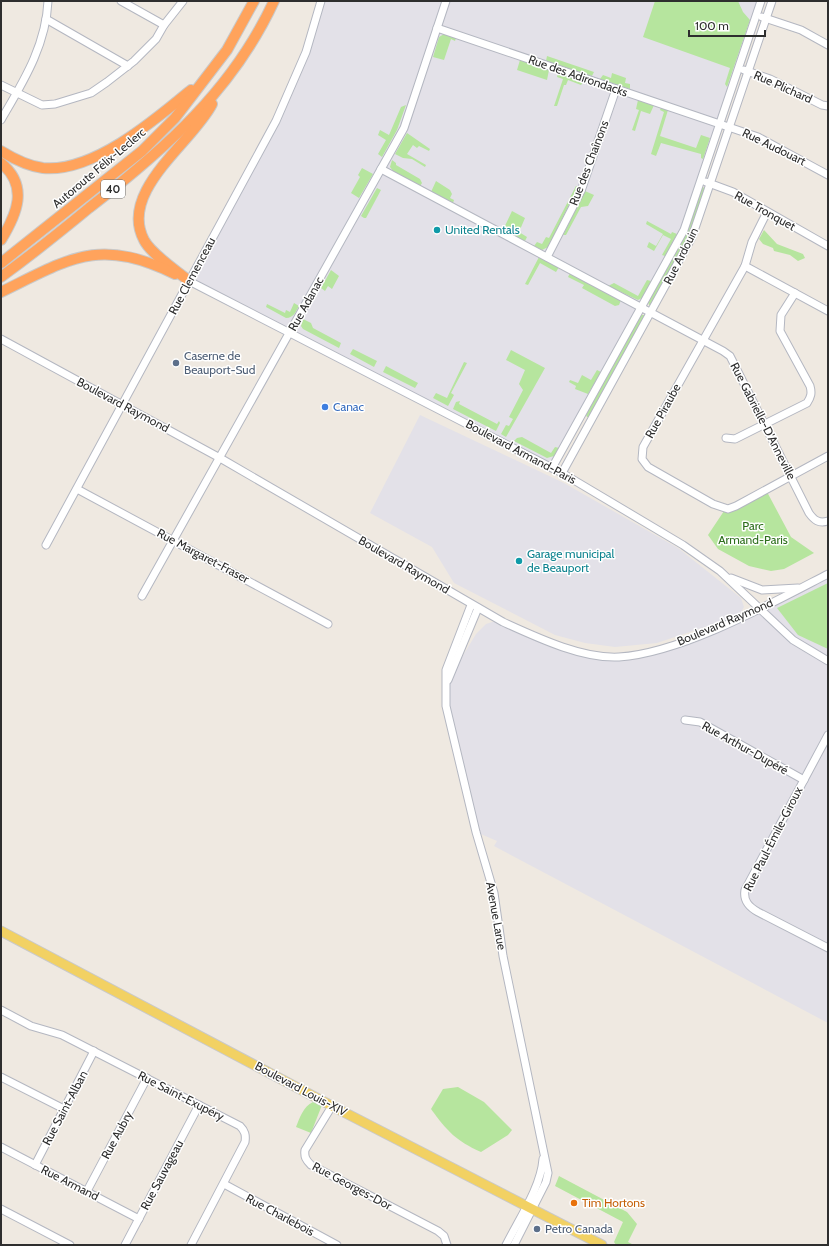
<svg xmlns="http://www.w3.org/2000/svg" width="829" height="1246" font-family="Cabin,sans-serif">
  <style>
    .industrial { fill: #e3e1e8 }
    .green { fill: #b6e59e }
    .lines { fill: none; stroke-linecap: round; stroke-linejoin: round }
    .minor-casing { stroke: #b4b7c1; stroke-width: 9 }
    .major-casing { stroke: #c9c9c9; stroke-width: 11 }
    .highway-casing { stroke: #c9c9c9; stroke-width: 12 }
    .minor { stroke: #fff; stroke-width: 7 }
    .major { stroke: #f2d163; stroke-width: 9 }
    .highway { stroke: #ffa35c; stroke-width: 10 }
    .culture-dot { fill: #0f9aa8; stroke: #fff; stroke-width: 1.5 }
    .service-dot { fill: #5c6f8a; stroke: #fff; stroke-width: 1.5 }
    .shop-dot { fill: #3f7fe0; stroke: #fff; stroke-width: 1.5 }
    .food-dot { fill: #e8710a; stroke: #fff; stroke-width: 1.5 }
    .labels { text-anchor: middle; stroke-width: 3; stroke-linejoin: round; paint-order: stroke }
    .shield { fill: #fff; stroke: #6d6d6d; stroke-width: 1 }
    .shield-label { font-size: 11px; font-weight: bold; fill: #2e2e2e }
    .street-label { font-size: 12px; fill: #2e2e2e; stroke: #fff }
    .culture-label { font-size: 12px; fill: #0d838f; stroke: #fff; text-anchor: start }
    .service-label { font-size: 12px; fill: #4e5e75; stroke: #fff; text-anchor: start }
    .shop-label { font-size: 12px; fill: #366cbe; stroke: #fff; text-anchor: start }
    .park-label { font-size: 12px; fill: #2c6e1b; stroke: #fff }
    .food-label { font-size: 12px; fill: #c56008; stroke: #fff; text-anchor: start }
  </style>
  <rect width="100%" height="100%" fill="#efe9e1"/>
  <g class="industrial">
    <path d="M321 1H761L684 230 552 468 189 281 276 121 306 52Z"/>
    <path d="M420 415 564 483 678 548 741 598 744 607 741 612 729 619 657 643 615 647 585 643 555 635 454 583 432 547 370 513Z"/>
    <path d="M828 574V1023L494 846 497 841 476 832 446 706 447 682 476 634 486 624 492 622H503L579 652 619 657 694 637Z"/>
  </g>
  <g class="green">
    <path d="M655 1H738L743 12 750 20 727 87 725 84 730 68 643 37Z"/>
    <path d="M444 34 456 38 455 41 451 39 444 60 433 57 439 37Z"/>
    <path d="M547 56 594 72 592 76 546 61Z"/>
    <path d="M520 60 549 70 547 80 517 70Z"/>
    <path d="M558 73 584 81 581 85 568 80 566 85H564L557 106H554L563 79 557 77Z"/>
    <path d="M612 73 626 78 625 83 630 84V89L600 79 603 75 611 78Z"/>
    <path d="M638 100 654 105 650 114 641 111 635 131 632 130 639 110 636 109Z"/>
    <path d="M406 105 397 130 382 157 378 154 386 140 378 135 380 130 389 135 401 107Z"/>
    <path d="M661 107 668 110 660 136 696 148 701 135 710 138 703 159 701 158V154L661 143 656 156 651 154 664 112 660 110Z"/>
    <path d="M407 133 430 149 429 151 419 146 417 148 413 145 407 154 426 165 425 167 412 159 403 158 395 154Z"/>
    <path d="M392 160 396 163V165L420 179 422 183 420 186 393 171 390 167Z"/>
    <path d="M362 168 373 174 359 198 351 193 360 177 358 175Z"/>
    <path d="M436 181 450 190 452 194 450 198 454 200 453 203 431 192Z"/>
    <path d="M576 186 578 187 548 247 542 250 534 246 537 242 542 244 546 237 549 238Z"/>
    <path d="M702 187 705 188 692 231 651 305H649L648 302Z"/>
    <path d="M377 188 381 190 366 218H364L361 216Z"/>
    <path d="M585 191 594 195 588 206 581 207 566 235H563Z"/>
    <path d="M512 211 525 218 519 232 527 237 525 241 503 230Z"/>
    <path d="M647 221 671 234 672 232 677 234 665 256 662 255 671 239 663 235 654 251 647 247 649 242 656 246 663 234 646 224Z"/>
    <path d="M764 230 777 244 803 254 805 258 798 261 790 255 774 251 773 248 763 244 759 239Z"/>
    <path d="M539 257 559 267 556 272 540 263 528 285 525 284Z"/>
    <path d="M331 270 339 276 332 289 328 286 325 291 321 288Z"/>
    <path d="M570 273 621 300 619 305 615 306 582 288 584 285 568 277Z"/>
    <path d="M647 280 651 281 642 298 638 300 608 286 614 283 638 296Z"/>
    <path d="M294 303 299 306C296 311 294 318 286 318L266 307 267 304 285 313 286 310 290 312Z"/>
    <path d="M641 315H644L645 317 590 417H587L586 415Z"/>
    <path d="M303 319 311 323 313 328 341 343 339 348 303 329 301 326Z"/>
    <path d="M353 349 377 361 374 367 350 354Z"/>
    <path d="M511 350 545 368 506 437 501 434 506 425 509 426 513 419 509 417 523 390 519 384 525 370 506 360Z"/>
    <path d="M464 362 467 363 451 393 454 395 448 406 433 398 436 393 447 398Z"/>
    <path d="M386 366 418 383 415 388 383 372Z"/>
    <path d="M597 370 601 372 588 394 575 389 576 386 569 382 570 380 578 383 582 375 591 380Z"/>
    <path d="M460 401 459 404 497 424 499 421 500 423 496 431 453 409 456 402Z"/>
    <path d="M522 437 551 453 555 447 559 448 554 456 547 458 514 441 517 438Z"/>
    <path d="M766 490 791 537 814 553 784 569 771 571 749 566 718 549 708 535 726 508Z"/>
    <path d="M828 583V649L798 635 777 608Z"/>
    <path d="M458 1087 484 1102 512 1130 508 1135 481 1152C456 1141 447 1131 431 1109L443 1089Z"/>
    <path d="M313 1102 322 1105 311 1133 296 1127C300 1117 303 1107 313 1102Z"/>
    <path d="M559 1176 627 1212 637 1224 628 1242 634 1245H616L614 1242 623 1222 555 1186Z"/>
  </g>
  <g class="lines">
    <defs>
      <g id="minor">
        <path d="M121 1 164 25"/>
        <path d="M762 17 801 30 828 45"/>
        <path d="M46 19 128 66"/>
        <path d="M437 28 758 137 828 175"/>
        <path d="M744 70 770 79 822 105 828 106"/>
        <path d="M1 85 42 105 55 104 91 93 107 82 134 61 156 39 164 25 183 1"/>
        <path d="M1 120C23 82 46 46 48 1"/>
        <path d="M381 169 723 351 730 356 809 513C814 520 819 524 828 521"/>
        <path d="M706 182 733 192 828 246"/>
        <path d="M767 212 752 242 745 266 643 447 642 459 648 467 713 504 728 509 736 506 828 456"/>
        <path d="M547 257 581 191 616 89"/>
        <path d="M745 266 828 311"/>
        <path d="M189 281 562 473 683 545 720 571 793 640 828 661"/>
        <path d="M1 339 220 458 503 622C536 637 582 659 619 657 682 653 772 603 828 574"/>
        <path d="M726 438 735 439 807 403C811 397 812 393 810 386L780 331 781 315 795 293"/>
        <path d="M552 468 684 230 761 1"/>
        <path d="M562 473 692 237 772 1"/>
        <path d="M77 489 328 624"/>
        <path d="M46 545 276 121 306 52 321 1"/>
        <path d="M731 578 762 590 798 588"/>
        <path d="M142 596 404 128 446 1"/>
        <path d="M471 605 446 670V706L476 832 494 893 503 956 548 1173 546 1182 514 1245"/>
        <path d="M448 680 478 608"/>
        <path d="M685 720 700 722 804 780"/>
        <path d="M828 735 745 890C743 901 749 907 758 912L828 948"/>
        <path d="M1 1010 31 1026 62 1035 240 1126C245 1131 246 1135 245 1142L191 1245"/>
        <path d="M1 1077 64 1109"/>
        <path d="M332 1106 305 1150C304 1157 306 1160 311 1165L438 1231 444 1236 447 1245"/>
        <path d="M1 1147 139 1219"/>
        <path d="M35 1165 94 1051"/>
        <path d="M224 1184 337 1245"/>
        <path d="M87 1191 147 1078"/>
        <path d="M1 1209 70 1245"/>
        <path d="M125 1245 199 1105"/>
        <path d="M506 1245C519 1219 541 1187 543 1159"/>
      </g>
      <path id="major" d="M1 931 332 1106 602 1245"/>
      <g id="highway">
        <path d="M1 151C14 159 28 166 43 168 93 173 155 120 191 90"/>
        <path d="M1 163C29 186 17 214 1 240"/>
        <path d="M1 263 142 151 175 118 227 50 254 1"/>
        <path d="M1 277C31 255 60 232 89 208 165 149 233 90 274 1"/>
        <path d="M189 281C176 270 151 254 144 240 118 191 193 142 212 104"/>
        <path d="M1 292C71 258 98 237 175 274"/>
      </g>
    </defs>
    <use href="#minor" class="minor-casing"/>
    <use href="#major" class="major-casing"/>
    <use href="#highway" class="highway-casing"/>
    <use href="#minor" class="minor"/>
    <use href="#major" class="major"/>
    <use href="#highway" class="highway"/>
  </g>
  <g class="culture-dot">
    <circle cx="437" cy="230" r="4"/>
    <circle cx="519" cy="561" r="4"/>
  </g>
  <g class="service-dot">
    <circle cx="176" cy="363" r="4"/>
    <circle cx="537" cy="1229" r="4"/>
  </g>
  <circle class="shop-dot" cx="325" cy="407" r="4"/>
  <circle class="food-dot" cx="574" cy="1203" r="4"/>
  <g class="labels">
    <rect class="shield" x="101" y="180" width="24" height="18" rx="3"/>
    <g class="shield-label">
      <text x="113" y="193">40</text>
    </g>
    <g class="street-label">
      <text transform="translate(578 76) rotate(19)" y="4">Rue des Adirondacks</text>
      <text transform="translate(783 87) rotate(24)" y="4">Rue Plichard</text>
      <text transform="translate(774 147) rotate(26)" y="4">Rue Audouart</text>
      <text transform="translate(589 163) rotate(-69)" y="4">Rue des Chaînons</text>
      <text transform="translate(99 168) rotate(-40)" y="4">Autoroute Félix-Leclerc</text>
      <text transform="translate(765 211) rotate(29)" y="4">Rue Tronquet</text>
      <text transform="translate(681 256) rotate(-63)" y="4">Rue Ardouin</text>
      <text transform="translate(192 276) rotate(-62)" y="4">Rue Clemenceau</text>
      <text transform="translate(306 304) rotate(-61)" y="4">Rue Adanac</text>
      <text transform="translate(123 405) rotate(28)" y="4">Boulevard Raymond</text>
      <text transform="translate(663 411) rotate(-61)" y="4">Rue Piraube</text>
      <text transform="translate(763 421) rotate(63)" y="4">Rue Gabrielle-D'Anneville</text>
      <text transform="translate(521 452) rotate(28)" y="4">Boulevard Armand-Paris</text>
      <text transform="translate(203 556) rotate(28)" y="4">Rue Margaret-Fraser</text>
      <text transform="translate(404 565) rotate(30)" y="4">Boulevard Raymond</text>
      <text transform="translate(725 622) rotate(-23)" y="4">Boulevard Raymond</text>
      <text transform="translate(745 748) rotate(29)" y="4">Rue Arthur-Dupéré</text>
      <text transform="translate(773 839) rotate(-63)" y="4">Rue Paul-Émile-Giroux</text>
      <text transform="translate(496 916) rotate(80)" y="4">Avenue Larue</text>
      <text transform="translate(301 1089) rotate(28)" y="4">Boulevard Louis-XIV</text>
      <text transform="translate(181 1096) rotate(27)" y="4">Rue Saint-Exupéry</text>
      <text transform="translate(65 1108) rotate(-62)" y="4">Rue Saint-Alban</text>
      <text transform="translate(117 1135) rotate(-62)" y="4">Rue Aubry</text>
      <text transform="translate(162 1175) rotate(-62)" y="4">Rue Sauvageau</text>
      <text transform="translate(70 1183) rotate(27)" y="4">Rue Armand</text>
      <text transform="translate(352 1186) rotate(28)" y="4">Rue Georges-Dor</text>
      <text transform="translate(280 1215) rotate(28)" y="4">Rue Charlebois</text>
    </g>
    <g class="culture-label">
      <text x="445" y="234">United Rentals</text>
      <text x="527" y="558">Garage municipal<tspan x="527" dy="14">de Beauport</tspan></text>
    </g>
    <g class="service-label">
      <text x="184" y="360">Caserne de<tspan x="184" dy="14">Beauport-Sud</tspan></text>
      <text x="545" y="1233">Petro Canada</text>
    </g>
    <g class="shop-label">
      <text x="333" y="411">Canac</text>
    </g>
    <g class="park-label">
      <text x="753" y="530">Parc<tspan x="753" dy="14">Armand-Paris</tspan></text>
    </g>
    <g class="food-label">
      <text x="582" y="1207">Tim Hortons</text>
    </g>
  </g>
  <rect width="829" height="1246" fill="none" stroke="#2e2e2e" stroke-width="4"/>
  <path d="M689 30v6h76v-6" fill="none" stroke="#2e2e2e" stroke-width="2"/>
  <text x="695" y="30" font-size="12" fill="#2e2e2e" stroke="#ffffff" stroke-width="3" paint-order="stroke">100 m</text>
</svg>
